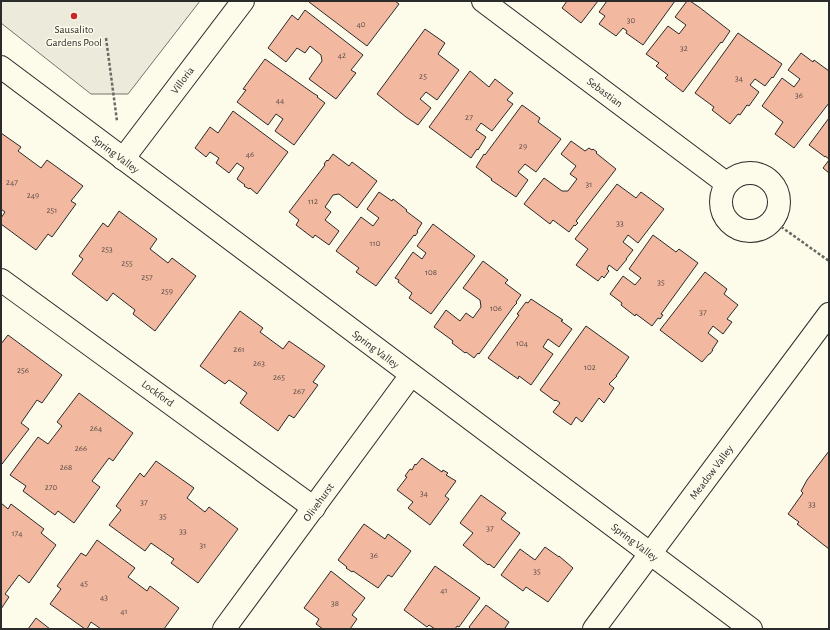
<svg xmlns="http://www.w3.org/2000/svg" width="830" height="630" font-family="'Alegreya Sans',sans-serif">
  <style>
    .green { fill: #ecebdb; stroke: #74746e }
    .building { fill: #f2b8a0; stroke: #2b2b2b }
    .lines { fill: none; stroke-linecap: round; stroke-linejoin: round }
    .minor-casing { stroke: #2b2b2b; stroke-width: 24 }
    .path { stroke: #6a6964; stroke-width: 2.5; stroke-dasharray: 3 2; stroke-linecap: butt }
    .minor { stroke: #fdfbea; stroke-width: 22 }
    .poi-dot { fill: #c62828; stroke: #fdfbea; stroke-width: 1.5 }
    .labels { text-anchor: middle; stroke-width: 3; stroke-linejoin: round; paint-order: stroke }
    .number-label { font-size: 9px; fill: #5d4e48 }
    .poi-label { font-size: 11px; fill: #2b2b2b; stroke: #fdfbea }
    .street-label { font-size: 11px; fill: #2b2b2b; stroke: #fdfbea }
  </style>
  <rect width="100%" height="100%" fill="#fdfbea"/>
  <path class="green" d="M1 1H200L128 94H91L1 23Z"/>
  <g class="building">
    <path d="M310 1H395L399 4 367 46 309 2Z"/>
    <path d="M567 1H598L581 23 562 8Z"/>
    <path d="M607 1H675L643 45 626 33 627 31 623 28 616 36 599 24 605 16 599 12Z"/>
    <path d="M687 1H690L699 7 730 31 722 43 721 42 683 92 665 78 668 75 656 66 659 63 646 54 668 26 679 34 686 25 675 17Z"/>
    <path d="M305 10 363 55 351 70 356 73 336 99 309 79 322 61 321 55 310 46 305 53 297 48 286 62 268 48 292 15 298 20Z"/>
    <path d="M425 29 445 43 438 54 459 70 437 100 426 92 420 99 431 108 418 125 406 117 377 94Z"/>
    <path d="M738 33 782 64 773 78 772 77 765 86 755 79 750 85 759 92 749 106 747 105 740 115 738 114 730 124 712 110 714 107 695 93Z"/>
    <path d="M801 53 813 62 814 60 829 71V103L794 148 775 134 783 122 762 106 782 78 794 87 800 79 788 70Z"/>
    <path d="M265 59 313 93 318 96 317 97 325 103 294 145 275 131 283 119 276 114 268 125 237 102 246 90 243 89Z"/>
    <path d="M470 71 489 87 495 79 513 93 507 100 513 104 492 131 481 123 476 130 486 137 478 150 477 149 471 158 429 127Z"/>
    <path d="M522 105 540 118 538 122 561 139 536 172 525 164 518 172 528 180 516 197 491 180 492 179 476 167 484 154 485 155Z"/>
    <path d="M233 111 288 152 257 194 250 188 249 189 244 186 245 185 237 179 244 168 237 163 229 173 216 163 219 158 210 152 206 157 195 148 210 127 218 133Z"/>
    <path d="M829 118V159L825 156V157L809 145Z"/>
    <path d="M1 133 21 147 18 151 41 168 47 160 83 186 71 201 76 204 52 237 48 234 36 250 1 224V218L5 212 1 209Z"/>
    <path d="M571 141 585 151 589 148 592 150 593 149 597 152 596 153 616 169 576 221 578 223 575 226 574 225 569 232 553 220 550 224 524 204 544 178 562 191H568L577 179 570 174 576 166 561 154Z"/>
    <path d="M333 154 349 166 352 162 377 181 357 208 339 194 333 195 325 207 331 212 325 220 339 231 329 245 315 235 313 238 296 225 299 220 289 212 325 165 324 164 327 160 328 161Z"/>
    <path d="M829 160V173L823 168Z"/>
    <path d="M617 184 636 198 641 192 664 209 638 243 628 235 623 242 633 250 626 259H627L617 271 609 265 607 269 609 271 604 278 602 276 598 281 576 265 588 249 575 239Z"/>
    <path d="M379 192 392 201 393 199 407 210 406 211 422 223 417 231 418 232 415 236 414 235 376 286 356 272 359 268 336 251 361 217 373 226 379 218 367 209Z"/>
    <path d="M119 211 157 239 150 249 168 263 172 258 196 276 155 331 133 314 135 310 113 293 107 301 72 274 83 259 79 256 103 223 108 227Z"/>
    <path d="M433 224 475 256 431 314 409 298 412 293 398 282 399 280 395 278 413 252 422 259 426 253 417 246Z"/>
    <path d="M653 235 676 252 679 249 698 263 661 314 663 315 660 319 658 318 652 326 636 314 635 316 621 305 622 303 610 294 623 276 635 285 641 278 629 269Z"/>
    <path d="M483 261 508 280 505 283 521 295 516 302 517 303 514 306 479 354 478 353 474 358 466 352 465 353 452 343 453 341 434 327 446 310 460 321 466 313 473 318 481 307 480 300 463 288Z"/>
    <path d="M705 272 727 289 724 294 738 305 727 319 732 322 723 334 713 326 708 333 718 341 712 350H713L710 354H709L702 362 660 330Z"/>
    <path d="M531 299 563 320 561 321 572 329 559 347 548 339 543 347 553 354 531 385 519 376 518 379 488 358 519 315 517 314 526 302 528 303Z"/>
    <path d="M240 311 263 328 260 332 283 349 289 341 325 366 313 382 318 385 294 418 289 415 278 431 240 403 247 393 229 380 225 384 200 366Z"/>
    <path d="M586 326 629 357 616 376H617L609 384 614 388 604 403 599 398 582 422 576 417 571 425 553 412 560 403 556 400 555 401 540 390Z"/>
    <path d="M8 335 62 375 42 403 37 400 21 423 29 429 2 464 1 463V344Z"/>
    <path d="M79 393 133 433 113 461 109 458 92 481 100 487 74 523 58 511 55 515 23 491 26 486 10 475 38 437 48 444 62 426 57 422Z"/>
    <path d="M829 451V549L797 524 799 522 788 514 803 493 801 491 807 480Z"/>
    <path d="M422 458 442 472 443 470 448 473 446 475 456 481 445 496 449 499 430 525 408 508 413 502 397 490 407 477 405 476 410 469 412 470 415 464 416 465Z"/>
    <path d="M156 461 194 488 187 498 205 512 209 507 238 529 198 583 171 563 174 559 151 543 145 551 109 525 121 510 116 506 140 473 144 477Z"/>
    <path d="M481 495 506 513 501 519 520 533 494 568 489 564 488 565 463 545 473 533 460 523Z"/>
    <path d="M1 503 8 509 11 504 44 529 41 533 56 545 29 583 19 575 5 594 9 597 1 609Z"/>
    <path d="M364 524 385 539 388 534 411 551 392 577 388 575 378 588 353 571 352 572 346 568 347 567 338 560Z"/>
    <path d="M97 540 135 568 128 577 147 591 150 586 179 608 164 629H101L91 622 87 629H85L50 604 61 589 57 586 81 553 86 556Z"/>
    <path d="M545 547 559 557V556L573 568 548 602 526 587 523 591 501 575 520 549 535 560Z"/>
    <path d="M435 566 480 598 459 627 457 626 455 629H435L429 625 427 627 404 610Z"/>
    <path d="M331 571 365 598 352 615 357 619 350 629H323L316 624 319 619 304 608Z"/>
    <path d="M486 605 509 622 505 628 507 629H471L469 627Z"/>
    <path d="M36 618 50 629H28Z"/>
  </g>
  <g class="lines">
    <defs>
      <g id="minor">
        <path d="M483 1 726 183"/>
        <path d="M1 67 751 629"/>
        <path d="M123 159 243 1"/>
        <circle cx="750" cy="202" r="29"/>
        <path d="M1 280 314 508"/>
        <path d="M224 629 411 375"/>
        <path d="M594 629 829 314"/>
      </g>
    </defs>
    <use href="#minor" class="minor-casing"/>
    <g class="path">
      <path d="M106 38 117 121"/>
      <path d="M773 221 829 261"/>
    </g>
    <use href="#minor" class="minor"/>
  </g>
  <circle class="poi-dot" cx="74" cy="16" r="4"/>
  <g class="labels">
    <g class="number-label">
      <text x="631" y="23">30</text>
      <text x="361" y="27">40</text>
      <text x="684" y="51">32</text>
      <text x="342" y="58">42</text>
      <text x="423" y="79">25</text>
      <text x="739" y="81">34</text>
      <text x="799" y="98">36</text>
      <text x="280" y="103">44</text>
      <text x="469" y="120">27</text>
      <text x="523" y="149">29</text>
      <text x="250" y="157">46</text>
      <text x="12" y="185">247</text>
      <text x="589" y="187">31</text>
      <text x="33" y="198">249</text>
      <text x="313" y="204">112</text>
      <text x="52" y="213">251</text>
      <text x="620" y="226">33</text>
      <text x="375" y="246">110</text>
      <text x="107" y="252">253</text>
      <text x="127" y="266">255</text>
      <text x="431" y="275">108</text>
      <text x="147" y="280">257</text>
      <text x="661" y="285">35</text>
      <text x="167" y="294">259</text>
      <text x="496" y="311">106</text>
      <text x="703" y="315">37</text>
      <text x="522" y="346">104</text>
      <text x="239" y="352">261</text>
      <text x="259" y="366">263</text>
      <text x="590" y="370">102</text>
      <text x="23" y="373">256</text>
      <text x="279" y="380">265</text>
      <text x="299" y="394">267</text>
      <text x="96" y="431">264</text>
      <text x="81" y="451">266</text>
      <text x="66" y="470">268</text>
      <text x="51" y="490">270</text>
      <text x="424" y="496">34</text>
      <text x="144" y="505">37</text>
      <text x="812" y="507">33</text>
      <text x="163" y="519">35</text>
      <text x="490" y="531">37</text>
      <text x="183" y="534">33</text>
      <text x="17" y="536">174</text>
      <text x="203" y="548">31</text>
      <text x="374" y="558">36</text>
      <text x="537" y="574">35</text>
      <text x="84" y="586">45</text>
      <text x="444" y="593">41</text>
      <text x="104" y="600">43</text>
      <text x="335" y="606">38</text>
      <text x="124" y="614">41</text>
    </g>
    <g class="poi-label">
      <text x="74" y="33">Sausalito<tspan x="74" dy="13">Gardens Pool</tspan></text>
    </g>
    <g class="street-label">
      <text transform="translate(182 80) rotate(-53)" y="4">Villoria</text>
      <text transform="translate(605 92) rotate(37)" y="4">Sebastian</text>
      <text transform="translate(116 154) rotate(37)" y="4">Spring Valley</text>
      <text transform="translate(376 349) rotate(37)" y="4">Spring Valley</text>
      <text transform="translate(158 393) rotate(36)" y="4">Lockford</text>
      <text transform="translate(711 472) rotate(-53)" y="4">Meadow Valley</text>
      <text transform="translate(318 502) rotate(-54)" y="4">Olivehurst</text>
      <text transform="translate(635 542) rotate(37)" y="4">Spring Valley</text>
    </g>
  </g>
  <rect width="830" height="630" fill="none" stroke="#2b2b2b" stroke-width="4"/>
</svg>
